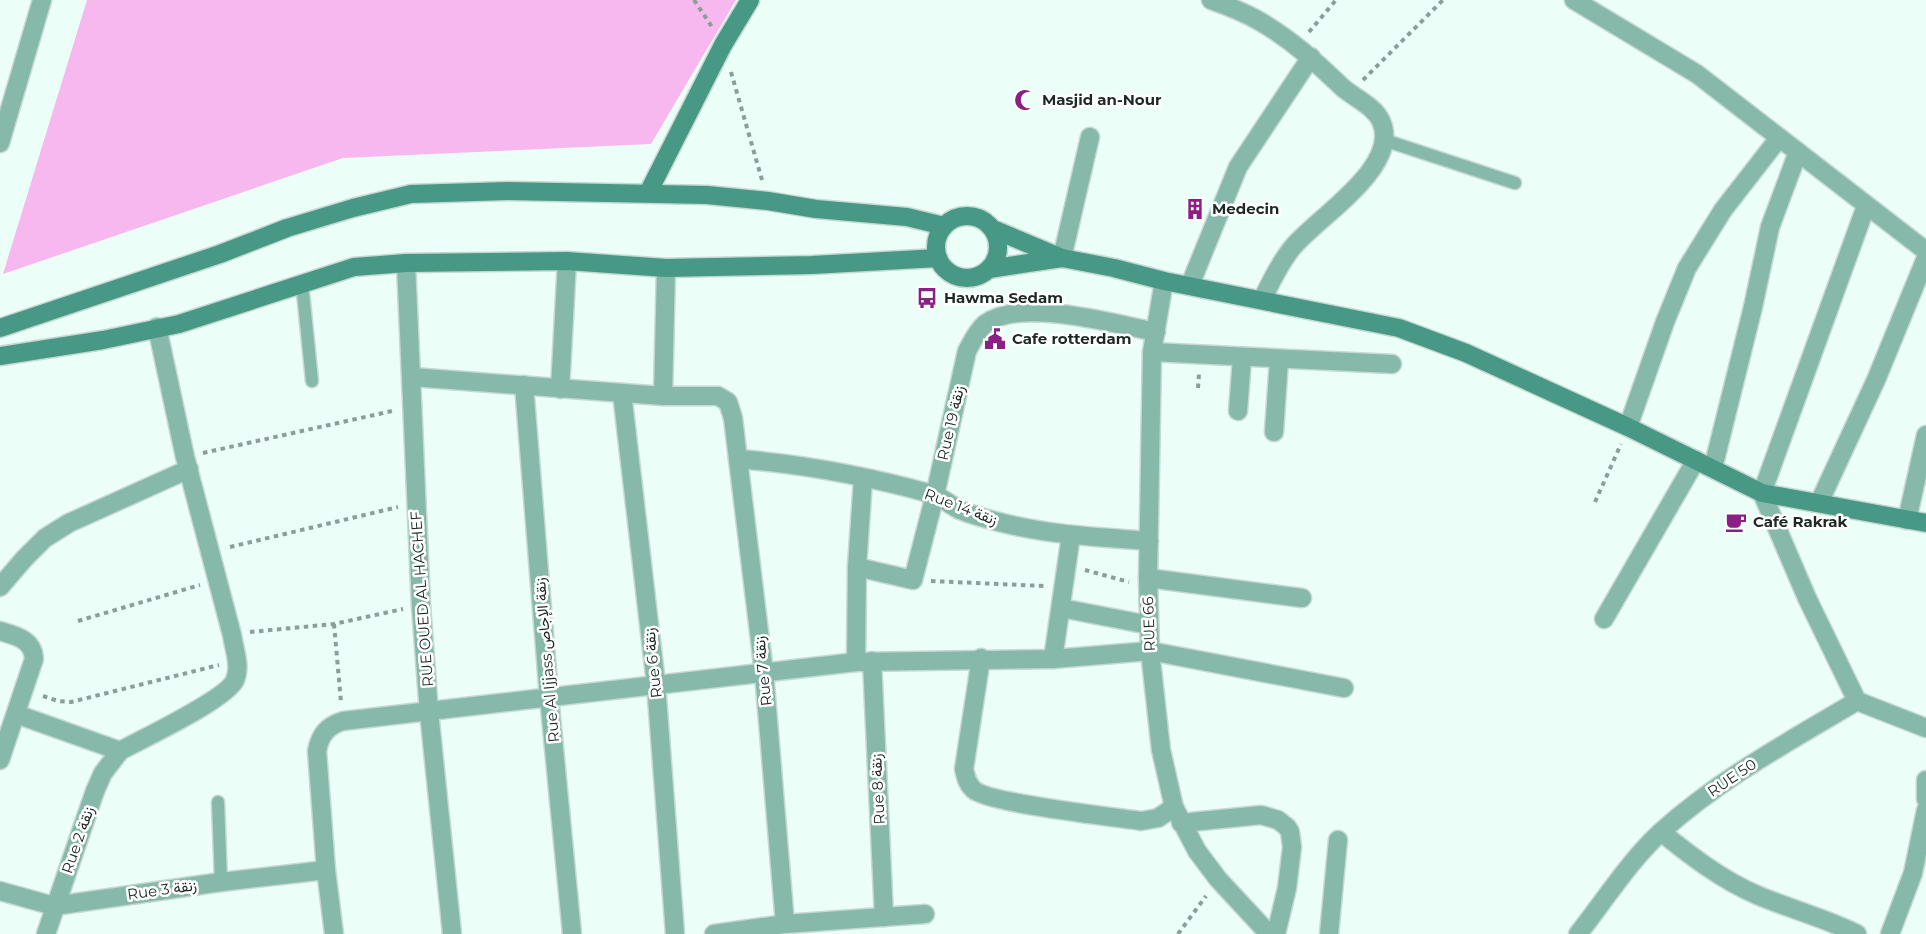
<svg xmlns="http://www.w3.org/2000/svg" width="1926" height="934" font-family="Montserrat,Vazirmatn,sans-serif">
  <style>
    .green { fill: #f6b8ef }
    .lines { fill: none; stroke-linecap: round; stroke-linejoin: round }
    .lane-casing { stroke: #c6d8d2; stroke-width: 15 }
    .street-casing { stroke: #c6d8d2; stroke-width: 21 }
    .secondary-casing { stroke: #c6d8d2; stroke-width: 21 }
    .path { stroke: #8d9d98; stroke-width: 4; stroke-dasharray: 4.5 4.5; stroke-linecap: butt }
    .lane { stroke: #87b9ab; stroke-width: 12 }
    .street { stroke: #87b9ab; stroke-width: 18 }
    .secondary { stroke: #479985; stroke-width: 18 }
    .labels { text-anchor: middle; stroke-width: 5; stroke-linejoin: round; paint-order: stroke }
    .poi-label { font-size: 15px; font-weight: bold; fill: #1d2925; stroke: #fff; text-anchor: start }
    .street-label { font-size: 15px; fill: #1d2925; stroke: #fff }
  </style>
  <rect width="100%" height="100%" fill="#ebfef8"/>
  <path class="green" d="M87 0H736L651 144 343 158 3 274Z"/>
  <g class="lines">
    <defs>
      <g id="lane">
        <path d="M1384 140 1515 183"/>
        <path d="M302 283 312 381"/>
        <path d="M218 802 221 882"/>
      </g>
      <g id="street">
        <path d="M1211 0C1228 6 1246 13 1261 22 1292 40 1318 64 1343 88 1355 98 1374 106 1381 121 1402 167 1316 218 1292 248 1279 264 1271 282 1262 300"/>
        <path d="M1574 0 1697 74 1926 251"/>
        <path d="M0 143 42 0"/>
        <path d="M1062 258 1090 137"/>
        <path d="M406 263 421 606 429 712 452 934"/>
        <path d="M1164 281 1152 352 1148 578 1150 651 1161 750 1174 807 1197 851 1218 879 1269 934"/>
        <path d="M1190 285 1238 167 1311 57"/>
        <path d="M1152 352 1392 364"/>
        <path d="M412 377 663 396H718L728 402 733 418 738 459 764 673 785 924"/>
        <path d="M524 385 549 697 572 934"/>
        <path d="M560 389 567 261"/>
        <path d="M622 393 656 684 675 934"/>
        <path d="M663 396 666 268"/>
        <path d="M1238 411 1242 358"/>
        <path d="M1628 427 1665 322 1687 268 1723 210 1779 138"/>
        <path d="M1274 432 1279 360"/>
        <path d="M738 459C801 464 871 477 932 494 942 497 950 505 960 510 972 515 987 519 999 522 1048 535 1099 537 1149 541"/>
        <path d="M1713 468 1753 307 1770 227 1798 152"/>
        <path d="M863 479 857 567 913 580 935 495 967 351C972 342 977 331 985 324 1020 297 1115 324 1156 332"/>
        <path d="M1819 503 1876 380 1926 258"/>
        <path d="M1907 520 1926 435"/>
        <path d="M1148 578 1302 598"/>
        <path d="M0 587 24 559 45 538 69 523 189 469"/>
        <path d="M1061 608 1149 625"/>
        <path d="M1604 619 1696 460"/>
        <path d="M0 631C16 636 33 639 34 659L0 760"/>
        <path d="M981 658 964 769C966 777 967 784 974 790 989 803 1113 817 1141 821L1158 818 1174 807"/>
        <path d="M1053 659 1071 535"/>
        <path d="M872 661 884 917"/>
        <path d="M856 662 857 567"/>
        <path d="M1857 701 1807 598 1762 493 1866 206"/>
        <path d="M16 714 120 751C142 739 227 699 235 680 241 666 234 649 232 635L185 457 157 327"/>
        <path d="M1926 780V799"/>
        <path d="M1181 823 1261 815 1278 820 1287 827 1290 832 1292 847 1287 888 1276 934"/>
        <path d="M1661 832C1691 856 1722 880 1757 895 1790 909 1825 918 1857 934"/>
        <path d="M0 891 54 906 221 882 326 870"/>
        <path d="M46 934 95 791 103 773 120 751"/>
        <path d="M334 934 326 870 317 751C320 735 327 726 343 721L856 662 1053 659 1150 651 1344 688"/>
        <path d="M714 934 785 924 925 914"/>
        <path d="M1329 934 1338 840"/>
        <path d="M1578 934C1605 900 1630 860 1662 831 1721 778 1790 741 1857 701L1926 728"/>
        <path d="M1890 934 1913 873 1926 810"/>
      </g>
      <g id="secondary">
        <path d="M648 193 723 45 750 0"/>
        <circle cx="967" cy="247" r="31"/>
        <path d="M993 229 1062 258 1114 268 1164 281 1399 328 1466 353 1628 427 1762 493 1926 523"/>
        <path d="M989 269 1062 258"/>
        <path d="M0 328 220 254 287 228 353 208 411 194 508 191 707 195 768 201 816 209 907 217 944 226"/>
        <path d="M0 356 103 340 179 324 354 267 406 263 567 261 666 268 812 265 938 258"/>
      </g>
    </defs>
    <use href="#lane" class="lane-casing"/>
    <use href="#street" class="street-casing"/>
    <use href="#secondary" class="secondary-casing"/>
    <g class="path">
      <path d="M694 0 712 27"/>
      <path d="M1309 32 1336 0"/>
      <path d="M731 72 762 180"/>
      <path d="M1363 80 1443 0"/>
      <path d="M1198 388 1199 374"/>
      <path d="M203 453 392 411"/>
      <path d="M1595 502 1621 444"/>
      <path d="M230 547 398 507"/>
      <path d="M1085 570 1129 582"/>
      <path d="M931 581 1044 586"/>
      <path d="M78 621 200 585"/>
      <path d="M334 624 341 702"/>
      <path d="M250 632 334 624 403 609"/>
      <path d="M43 696 58 701 71 702 219 665"/>
      <path d="M1178 934 1206 896"/>
    </g>
    <use href="#lane" class="lane"/>
    <use href="#street" class="street"/>
    <use href="#secondary" class="secondary"/>
  </g>
  <defs>
    <symbol id="mosque-bare" viewBox="-9 -9 18 18"><path d="M3.5-4.9A6 6 0 1 0 3.5 4.9A5 5 0 1 1 3.5-4.9Z" fill="#8a1f84" stroke="#fff" stroke-width="2.5" paint-order="stroke"/></symbol>
    <symbol id="building-bare" viewBox="-9 -9 18 18"><path d="M-4-6H4V6H1V3H-1V6H-4ZM-2.5-4.3h1.7v1.8h-1.7ZM.8-4.3h1.7v1.8H.8ZM-2.5-1h1.7V.8h-1.7ZM.8-1h1.7V.8H.8Z" fill="#8a1f84" stroke="#fff" stroke-width="2.5" paint-order="stroke"/></symbol>
    <symbol id="bus-bare" viewBox="-9 -9 18 18"><path d="M-5-6H5V4H4V6H2V4H-2V6H-4V4H-5ZM-3.5-4V0h7V-4ZM-3.5 1.2v1.5H-2V1.2ZM2 1.2v1.5H3.5V1.2Z" fill="#8a1f84" stroke="#fff" stroke-width="2.5" paint-order="stroke"/></symbol>
    <symbol id="civic-bare" viewBox="-9 -9 18 18"><path d="M-.6-6.5H3V-4.5H.6V-3L4-1V1h2V6H-6V1h2V-1L-.6-3ZM-1.2 2.5V6h2.4V2.5Z" fill="#8a1f84" stroke="#fff" stroke-width="2.5" paint-order="stroke"/></symbol>
    <symbol id="cafe-bare" viewBox="-9 -9 18 18"><path d="M-5.5-4.5H6V0H3Q3 3.5 0 3.5H-2.5Q-5.5 3.5-5.5 0ZM3-3.2v2h1.7v-2ZM-6 4.5H4V6H-6Z" fill="#8a1f84" stroke="#fff" stroke-width="2.5" paint-order="stroke"/></symbol>
  </defs>
  <g fill-rule="evenodd">
    <use href="#mosque-bare" x="1010" y="85" width="30" height="30"/>
    <use href="#building-bare" x="1180" y="194" width="30" height="30"/>
    <use href="#bus-bare" x="912" y="283" width="30" height="30"/>
    <use href="#civic-bare" x="980" y="324" width="30" height="30"/>
    <use href="#cafe-bare" x="1721" y="507" width="30" height="30"/>
  </g>
  <g class="labels">
    <g class="poi-label">
      <text x="1042" y="105">Masjid an-Nour</text>
      <text x="1212" y="214">Medecin</text>
      <text x="944" y="303">Hawma Sedam</text>
      <text x="1012" y="344">Cafe rotterdam</text>
      <text x="1753" y="527">Café Rakrak</text>
    </g>
    <g class="street-label">
      <text transform="translate(951 423) rotate(-77)" y="5">Rue 19 زنقة</text>
      <text transform="translate(961 507) rotate(21)" y="5">Rue 14 زنقة</text>
      <text transform="translate(422 599) rotate(-94)" y="5">RUE OUED AL HACHEF</text>
      <text transform="translate(1149 624) rotate(-92)" y="5">RUE 66</text>
      <text transform="translate(547 660) rotate(-95)" y="5">Rue Al Ijjass زنقة الإجاص</text>
      <text transform="translate(653 663) rotate(-96)" y="5">Rue 6 زنقة</text>
      <text transform="translate(763 671) rotate(-96)" y="5">Rue 7 زنقة</text>
      <text transform="translate(1732 778) rotate(-34)" y="5">RUE 50</text>
      <text transform="translate(878 789) rotate(-93)" y="5">Rue 8 زنقة</text>
      <text transform="translate(78 840) rotate(-71)" y="5">Rue 2 زنقة</text>
      <text transform="translate(162 890) rotate(-8)" y="5">Rue 3 زنقة</text>
    </g>
  </g>
</svg>
